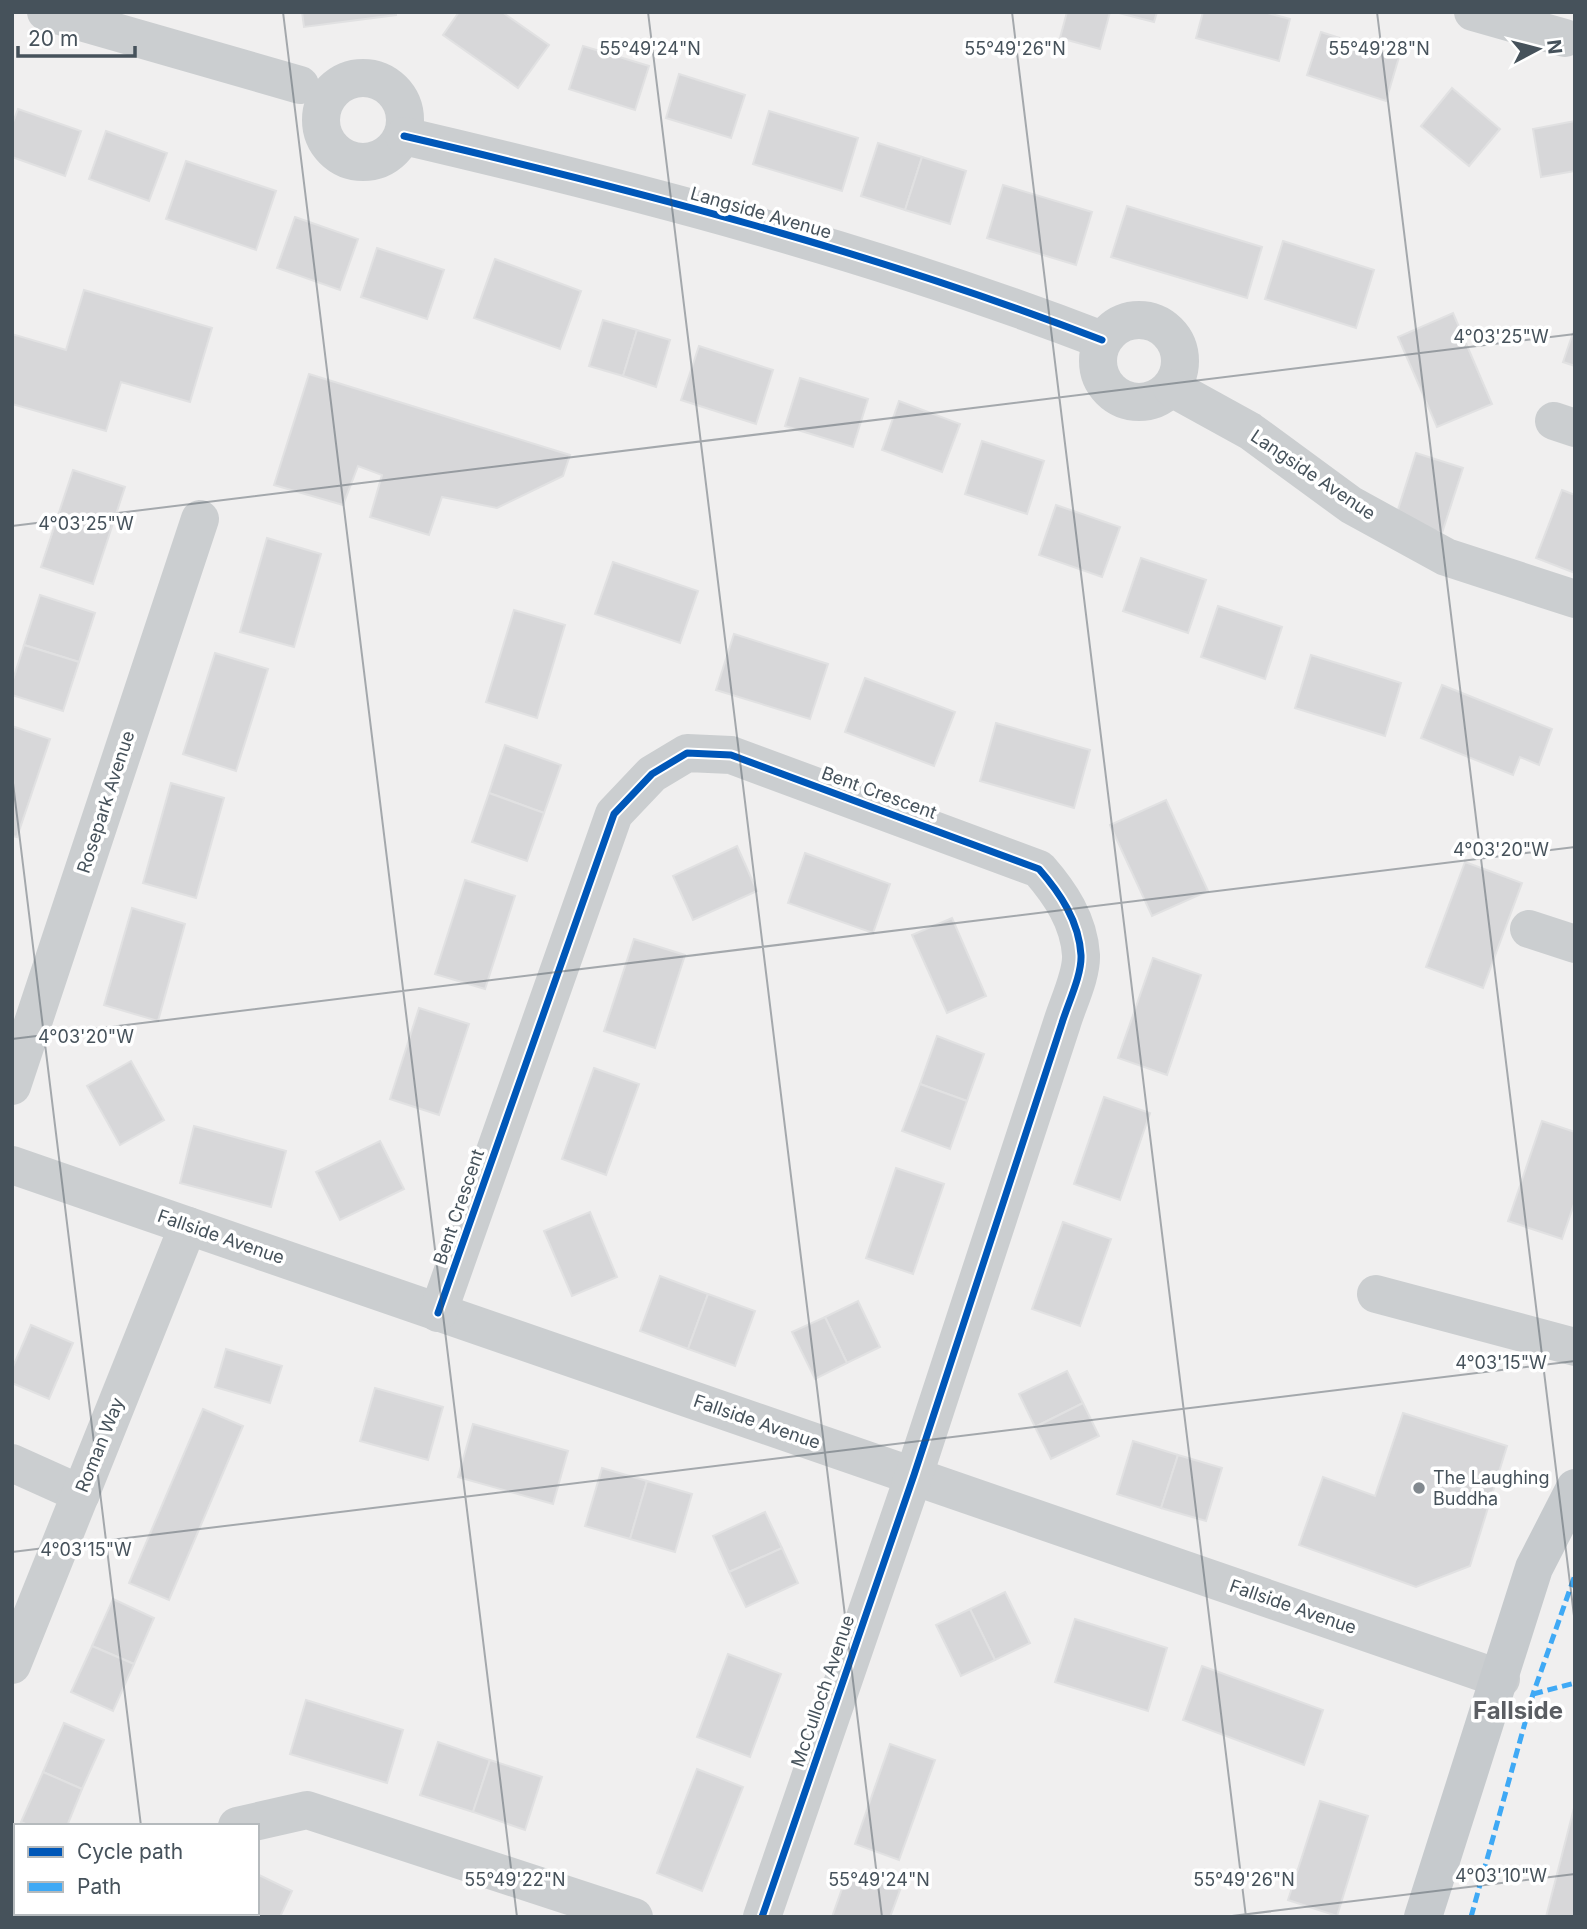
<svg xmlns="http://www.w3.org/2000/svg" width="1587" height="1929" font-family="Inter,sans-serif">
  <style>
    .building { fill: #d7d7d9; stroke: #e1e1e2; stroke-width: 2 }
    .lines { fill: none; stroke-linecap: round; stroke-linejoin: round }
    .minor { stroke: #cbced0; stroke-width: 38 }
    .major { stroke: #c6cacd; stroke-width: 38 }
    .quiet { stroke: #3fa9f5; stroke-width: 5; stroke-dasharray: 10 5; stroke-linecap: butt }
    .cycleway-casing { stroke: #fff; stroke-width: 11 }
    .cycleway { stroke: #0057b8; stroke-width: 7 }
    .ticks { fill: none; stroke: #46525b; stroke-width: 2; stroke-opacity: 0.45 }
    .poi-dot { fill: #82898f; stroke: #fff; stroke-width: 2.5 }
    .labels { text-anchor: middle; stroke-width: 7; stroke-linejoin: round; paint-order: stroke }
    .street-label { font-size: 18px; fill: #46525b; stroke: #fff }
    .poi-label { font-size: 18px; fill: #46525b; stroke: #fff; text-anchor: start }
    .district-label { font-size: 24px; font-weight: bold; fill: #5b5e63; stroke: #fff }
    .ticks-label { font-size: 18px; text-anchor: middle; fill: #46525b; stroke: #fff; stroke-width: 7; stroke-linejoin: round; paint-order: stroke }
  </style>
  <rect width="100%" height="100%" fill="#f0efef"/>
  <g class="building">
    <path d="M302 12H396V15L304 27Z"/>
    <path d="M459 12H502L549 45 518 88 443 35Z"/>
    <path d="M1067 12H1110L1100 49 1060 38Z"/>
    <path d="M1115 12H1157L1154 22Z"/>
    <path d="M1203 12H1264L1290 19 1279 61 1196 38Z"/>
    <path d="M1321 32 1399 57 1386 101 1307 75Z"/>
    <path d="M583 46 649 66 635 110 569 89Z"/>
    <path d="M679 74 745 95 731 138 666 118Z"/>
    <path d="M1452 88 1500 129 1469 166 1421 126Z"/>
    <path d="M18 109 81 131 65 176 12 157V125Z"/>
    <path d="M769 111 858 138 842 191 753 164Z"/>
    <path d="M1575 121V171L1541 177 1533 129Z"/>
    <path d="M106 131 167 153 149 201 89 179Z"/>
    <path d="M878 143 922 157 905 210 861 196Z"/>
    <path d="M922 157 966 171 950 224 905 210Z"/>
    <path d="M186 161 276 191 256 250 166 219Z"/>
    <path d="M1003 185 1092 212 1076 265 987 238Z"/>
    <path d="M1127 206 1262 247 1247 298 1111 257Z"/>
    <path d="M295 217 358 239 340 290 277 268Z"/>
    <path d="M1283 241 1374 270 1356 328 1265 299Z"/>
    <path d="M377 248 444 270 427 319 361 297Z"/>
    <path d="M495 259 581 291 560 349 474 318Z"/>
    <path d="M84 290 212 328 190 402 121 382 106 431 12 404V334L66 350Z"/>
    <path d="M1453 313 1492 404 1437 427 1398 337Z"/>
    <path d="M603 320 637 330 623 376 589 366Z"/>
    <path d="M1575 327V366L1563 362Z"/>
    <path d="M637 330 670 340 656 387 623 376Z"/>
    <path d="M699 346 773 370 756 424 681 400Z"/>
    <path d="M309 374 570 455 563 476 497 508 442 497 429 535 370 517 382 475 358 466 343 505 274 485Z"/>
    <path d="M800 378 868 399 853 447 785 426Z"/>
    <path d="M899 401 960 424 942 472 882 450Z"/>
    <path d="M982 441 1044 461 1027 514 965 494Z"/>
    <path d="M1416 453 1463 468 1442 533 1395 519Z"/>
    <path d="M73 470 125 487 93 584 41 567Z"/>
    <path d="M1562 490 1575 495V573L1536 558Z"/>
    <path d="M1056 505 1120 527 1102 577 1039 555Z"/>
    <path d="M267 538 321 554 294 647 240 632Z"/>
    <path d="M1141 558 1206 580 1188 633 1123 611Z"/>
    <path d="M613 562 698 591 680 643 595 614Z"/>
    <path d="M40 595 95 613 79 662 24 645Z"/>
    <path d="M1218 606 1282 627 1265 679 1201 657Z"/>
    <path d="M514 610 565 625 537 718 486 702Z"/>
    <path d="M734 634 828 664 810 719 716 690Z"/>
    <path d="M24 645 79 662 63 711 12 695V683Z"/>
    <path d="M215 653 268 669 236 771 183 754Z"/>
    <path d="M1311 655 1401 683 1385 736 1295 708Z"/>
    <path d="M865 678 955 712 934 766 845 732Z"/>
    <path d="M1442 685 1552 729 1539 765 1520 757 1513 775 1421 738Z"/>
    <path d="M996 723 1090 750 1074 808 980 781Z"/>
    <path d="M12 726 50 739 17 837 12 836Z"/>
    <path d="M505 745 561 765 544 813 489 793Z"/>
    <path d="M171 783 224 798 196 898 143 883Z"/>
    <path d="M489 793 544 813 527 861 472 842Z"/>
    <path d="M1166 800 1208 891 1152 916 1110 825Z"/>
    <path d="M737 846 757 891 693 920 673 876Z"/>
    <path d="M805 853 890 884 873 933 788 903Z"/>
    <path d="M1465 862 1522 883 1483 988 1426 967Z"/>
    <path d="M465 880 515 896 485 989 435 974Z"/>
    <path d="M132 908 185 924 158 1021 104 1005Z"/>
    <path d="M952 918 986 996 947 1013 912 935Z"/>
    <path d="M634 939 685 955 655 1048 604 1031Z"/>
    <path d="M1153 958 1201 975 1167 1075 1118 1058Z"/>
    <path d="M419 1008 469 1024 439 1115 390 1099Z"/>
    <path d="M937 1036 984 1054 967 1101 920 1084Z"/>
    <path d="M131 1061 164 1120 120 1145 87 1086Z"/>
    <path d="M594 1068 639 1084 606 1175 562 1159Z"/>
    <path d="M920 1084 967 1101 950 1149 902 1131Z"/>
    <path d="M1104 1097 1150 1113 1120 1200 1074 1184Z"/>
    <path d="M1542 1121 1575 1132V1201L1562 1239 1508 1221Z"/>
    <path d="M194 1126 286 1151 271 1207 180 1183Z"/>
    <path d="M380 1141 404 1189 340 1220 316 1172Z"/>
    <path d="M896 1168 944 1184 913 1274 866 1258Z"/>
    <path d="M590 1212 617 1277 572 1296 544 1231Z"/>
    <path d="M1063 1222 1111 1239 1080 1326 1032 1309Z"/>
    <path d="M660 1276 708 1294 688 1349 640 1331Z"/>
    <path d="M708 1294 755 1311 735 1366 688 1349Z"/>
    <path d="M858 1301 880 1347 847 1363 825 1317Z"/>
    <path d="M825 1317 847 1363 815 1379 792 1332Z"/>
    <path d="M31 1325 73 1343 49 1399 12 1383V1369Z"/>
    <path d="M226 1349 282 1366 270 1403 215 1387Z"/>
    <path d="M1067 1371 1083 1403 1035 1427 1019 1394Z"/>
    <path d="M375 1388 443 1407 428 1460 360 1441Z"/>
    <path d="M1083 1403 1099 1436 1051 1459 1035 1427Z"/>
    <path d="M203 1409 243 1426 169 1600 129 1583Z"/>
    <path d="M1403 1413 1507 1446 1470 1566 1416 1587 1299 1545 1323 1477 1375 1496Z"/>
    <path d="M473 1424 568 1451 553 1504 458 1477Z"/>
    <path d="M1133 1441 1178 1455 1161 1508 1117 1494Z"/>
    <path d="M1178 1455 1222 1468 1206 1521 1161 1508Z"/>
    <path d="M602 1468 647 1481 630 1539 585 1526Z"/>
    <path d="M647 1481 692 1494 675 1552 630 1539Z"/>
    <path d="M765 1512 782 1548 729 1572 713 1536Z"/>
    <path d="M782 1548 798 1583 746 1607 729 1572Z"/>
    <path d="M1005 1592 1030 1643 995 1660 970 1609Z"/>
    <path d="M113 1599 154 1618 134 1664 92 1646Z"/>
    <path d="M970 1609 995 1660 961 1676 936 1625Z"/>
    <path d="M1075 1619 1167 1648 1148 1711 1055 1682Z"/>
    <path d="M92 1646 134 1664 113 1711 71 1692Z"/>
    <path d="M728 1654 781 1674 750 1757 697 1737Z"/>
    <path d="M1202 1666 1323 1710 1304 1765 1183 1720Z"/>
    <path d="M306 1700 403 1730 387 1783 290 1754Z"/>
    <path d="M64 1723 104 1740 82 1789 43 1772Z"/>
    <path d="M438 1742 490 1760 473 1812 420 1795Z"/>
    <path d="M890 1744 935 1760 899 1860 855 1844Z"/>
    <path d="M490 1760 542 1777 525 1830 473 1812Z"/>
    <path d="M697 1769 743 1787 702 1891 657 1873Z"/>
    <path d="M43 1772 82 1789 67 1826H30L21 1822Z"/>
    <path d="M1320 1801 1368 1816 1337 1916 1288 1900Z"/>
    <path d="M1575 1804V1917H1546Z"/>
    <path d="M12 1847 16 1849V1913H31L29 1917H12Z"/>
    <path d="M848 1872 900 1890 890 1917H832Z"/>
    <path d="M257 1874 292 1891 280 1917H223L225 1913H257Z"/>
  </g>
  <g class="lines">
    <g class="minor">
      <path d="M46 12 300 85"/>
      <path d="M1473 12 1565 38"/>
      <circle cx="363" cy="120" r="42"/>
      <path d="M404 136C640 191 876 253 1102 340"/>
      <circle cx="1139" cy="361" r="41"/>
      <path d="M1172 388 1250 431 1351 505 1446 557 1575 599"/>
      <path d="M1554 421 1575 428"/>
      <path d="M1529 929 1575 944"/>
      <path d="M12 1086 200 519"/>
      <path d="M12 1165 1501 1679"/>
      <path d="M1376 1294 1575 1347"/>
      <path d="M438 1313 614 814 652 774 687 753 731 755 1039 869C1060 893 1079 921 1081 955 1082 975 1068 1003 1062 1023L914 1475 762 1917"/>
      <path d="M12 1463 81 1494"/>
      <path d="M12 1665 188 1226"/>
      <path d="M237 1826 307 1810 634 1917"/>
      <path d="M160 1917 161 1913"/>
    </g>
    <path class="major" d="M1423 1917 1534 1568 1575 1488"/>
    <g class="quiet">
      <path d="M1533 1694 1575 1683"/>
      <path d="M1471 1917 1533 1694 1575 1575"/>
    </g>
    <defs>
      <g id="cycleway">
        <path d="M404 136C640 191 876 253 1102 340"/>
        <path d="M438 1313 614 814 652 774 687 753 731 755 1039 869C1060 893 1079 921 1081 955 1082 975 1068 1003 1062 1023L914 1475 762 1917"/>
      </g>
    </defs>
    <use href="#cycleway" class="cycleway-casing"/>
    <use href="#cycleway" class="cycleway"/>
  </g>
  <path class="ticks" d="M283 12 517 1917M648 12 882 1917M1012 12 1246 1917M1377 12 1575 1624M12 13 19 12M12 526 1575 334M12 775 141 1826M12 1039 1575 847M12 1552 1575 1361M152 1913V1917M1224 1917 1575 1874"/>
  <circle class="poi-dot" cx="1419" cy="1488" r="7"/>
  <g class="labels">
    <g class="street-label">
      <text transform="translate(761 213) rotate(16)" y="6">Langside Avenue</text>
      <text transform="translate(1313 475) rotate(34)" y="6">Langside Avenue</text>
      <text transform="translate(879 793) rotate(20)" y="6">Bent Crescent</text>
      <text transform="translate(106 802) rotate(-72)" y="6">Rosepark Avenue</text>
      <text transform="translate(459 1207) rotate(-71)" y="6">Bent Crescent</text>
      <text transform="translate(221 1237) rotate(19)" y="6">Fallside Avenue</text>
      <text transform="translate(757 1422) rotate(19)" y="6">Fallside Avenue</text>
      <text transform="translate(100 1445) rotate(-68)" y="6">Roman Way</text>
      <text transform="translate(1293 1607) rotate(19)" y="6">Fallside Avenue</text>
      <text transform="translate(823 1691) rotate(-71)" y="6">McCulloch Avenue</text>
    </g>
    <g class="poi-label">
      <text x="1433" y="1484">The Laughing<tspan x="1433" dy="21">Buddha</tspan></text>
    </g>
    <g class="district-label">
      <text x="1518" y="1719">Fallside</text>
    </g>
  </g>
  <g class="ticks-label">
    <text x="650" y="55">55°49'24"N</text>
    <text x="1015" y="55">55°49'26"N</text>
    <text x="1379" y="55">55°49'28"N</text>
    <text x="1501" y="343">4°03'25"W</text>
    <text x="86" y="530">4°03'25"W</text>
    <text x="1501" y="856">4°03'20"W</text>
    <text x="86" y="1043">4°03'20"W</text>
    <text x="1501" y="1369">4°03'15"W</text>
    <text x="86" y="1556">4°03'15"W</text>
    <text x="1501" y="1882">4°03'10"W</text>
    <text x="515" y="1886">55°49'22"N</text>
    <text x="879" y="1886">55°49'24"N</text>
    <text x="1244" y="1886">55°49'26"N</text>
  </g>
  <rect width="1587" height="1929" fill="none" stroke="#46525b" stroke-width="28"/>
  <rect x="14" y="1824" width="245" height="91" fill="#ffffff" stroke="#b5babd" stroke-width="2"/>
  <rect x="28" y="1847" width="35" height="10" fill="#0057b8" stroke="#b5babd" stroke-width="2"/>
  <text x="77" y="1859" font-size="21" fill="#46525b">Cycle path</text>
  <rect x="28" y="1882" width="35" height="10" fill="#3fa9f5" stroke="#b5babd" stroke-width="2"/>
  <text x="77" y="1894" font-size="21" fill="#46525b">Path</text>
  <g transform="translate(1538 49) rotate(83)" stroke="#ffffff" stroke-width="5" paint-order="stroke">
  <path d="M0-5L12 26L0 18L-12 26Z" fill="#46525b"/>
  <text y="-10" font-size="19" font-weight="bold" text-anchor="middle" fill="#46525b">N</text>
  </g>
  <path d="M18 46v10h117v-10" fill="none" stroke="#46525b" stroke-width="3.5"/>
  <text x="28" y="46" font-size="21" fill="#46525b" stroke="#ffffff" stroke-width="5" paint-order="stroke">20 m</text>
</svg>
